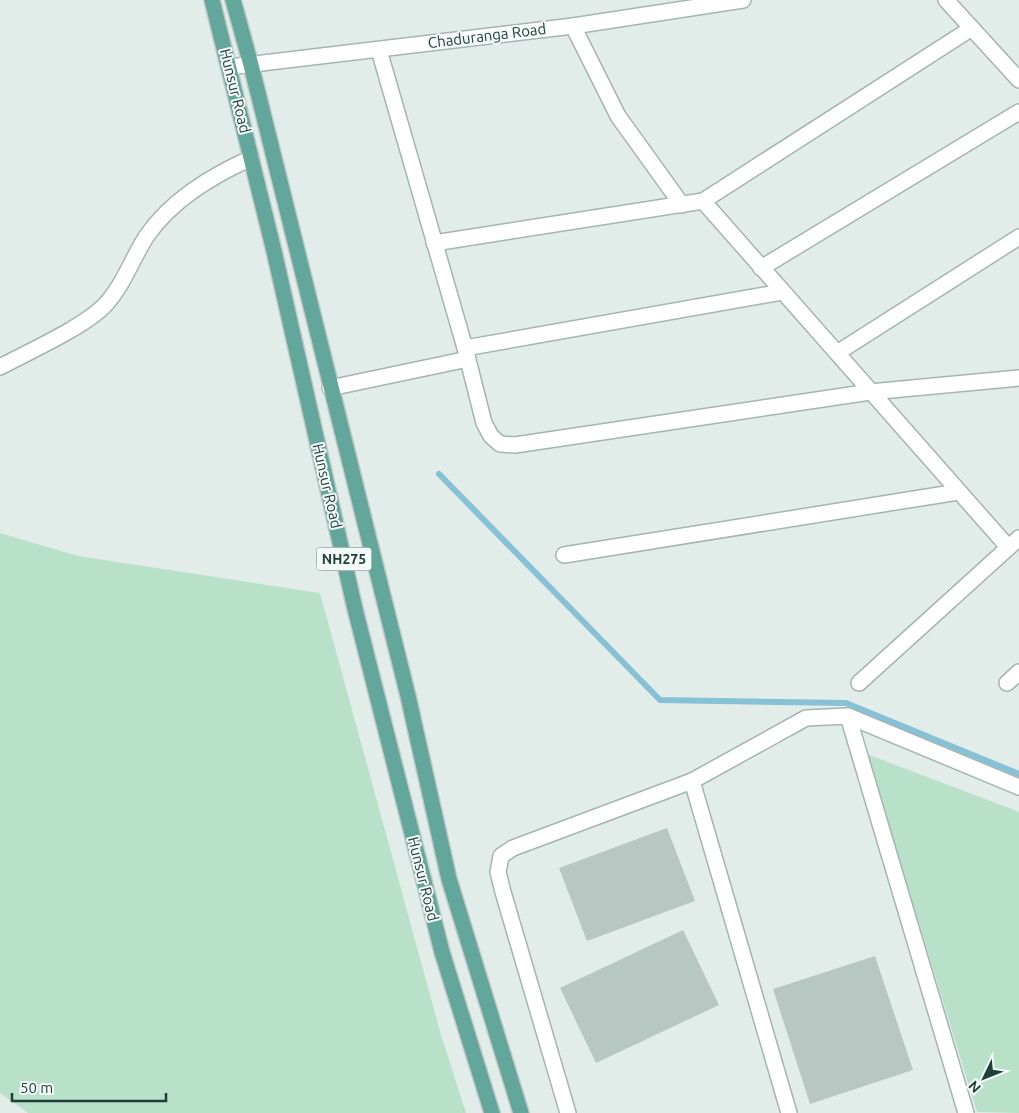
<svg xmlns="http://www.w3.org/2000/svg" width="1019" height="1113" font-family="Ubuntu,sans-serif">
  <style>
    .green { fill: #b9e0c8 }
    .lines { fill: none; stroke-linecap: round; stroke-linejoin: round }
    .stream { stroke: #86c1d6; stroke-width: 6 }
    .building { fill: #b7c8c3 }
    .minor-casing { stroke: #a4b5b1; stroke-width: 18 }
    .major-casing { stroke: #c1c9c8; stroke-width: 18 }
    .minor { stroke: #fff; stroke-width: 15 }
    .major { stroke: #63a69b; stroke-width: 15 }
    .labels { text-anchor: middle; stroke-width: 4; stroke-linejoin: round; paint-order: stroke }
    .shield { fill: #f3f9f7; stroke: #5f7773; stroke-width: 1 }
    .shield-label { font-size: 14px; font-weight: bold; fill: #203f3a }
    .street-label { font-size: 15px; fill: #203f3a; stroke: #f3f9f7 }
  </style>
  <rect width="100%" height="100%" fill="#e2ede9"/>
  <g class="green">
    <path d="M0 533 78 556 320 593 441 1035 466 1113H28L0 1093Z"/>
    <path d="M867 754 1019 812V1113L977 1112Z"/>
  </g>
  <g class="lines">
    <path class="stream" d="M439 474 660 700 846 703 1019 774"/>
  </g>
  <g class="building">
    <path d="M667 828 695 901 587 941 559 868Z"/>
    <path d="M683 930 719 1005 596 1063 560 988Z"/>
    <path d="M875 956 913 1070 810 1104 773 989Z"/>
  </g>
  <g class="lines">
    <defs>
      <g id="minor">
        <path d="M946 0 1019 80"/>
        <path d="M573 26 618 116 682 205"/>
        <path d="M379 50 465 348 484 423 491 436 500 444 515 445 870 392 1019 378"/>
        <path d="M229 67 573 26 743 0"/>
        <path d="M703 201 1008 547"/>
        <path d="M434 243 703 201 972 28"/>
        <path d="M761 268 1019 112"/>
        <path d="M465 348 782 292"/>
        <path d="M837 353 1019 237"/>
        <path d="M0 367C28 352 84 327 105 305 123 286 132 259 146 237 171 200 212 176 251 158"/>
        <path d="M330 388 468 359"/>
        <path d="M564 555 958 492"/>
        <path d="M859 683 1019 538"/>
        <path d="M1007 683 1019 672"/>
        <path d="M848 716 966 1113"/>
        <path d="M692 781 789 1113"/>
        <path d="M568 1113 503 892 498 872 501 856 513 848 692 781 806 718 848 716 1019 787"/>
      </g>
      <g id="major">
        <path d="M212 0 274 251 355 609 442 952 492 1113"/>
        <path d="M233 0 251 65 408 696 449 879 521 1113"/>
      </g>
    </defs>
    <use href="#minor" class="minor-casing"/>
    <use href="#major" class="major-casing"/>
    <use href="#minor" class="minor"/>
    <use href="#major" class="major"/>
  </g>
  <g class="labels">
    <rect class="shield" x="316.5" y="547.5" width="55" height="23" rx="4"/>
    <g class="shield-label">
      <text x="344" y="564">NH275</text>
    </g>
    <g class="street-label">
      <text transform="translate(487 36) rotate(-7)" y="5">Chaduranga Road</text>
      <text transform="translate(235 91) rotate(76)" y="5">Hunsur Road</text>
      <text transform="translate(327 486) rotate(77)" y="5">Hunsur Road</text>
      <text transform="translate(423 879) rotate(76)" y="5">Hunsur Road</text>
    </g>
  </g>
  <g transform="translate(984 1078) rotate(227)" stroke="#f3f9f7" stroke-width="4" paint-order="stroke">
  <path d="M0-4L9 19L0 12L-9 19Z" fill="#203f3a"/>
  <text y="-8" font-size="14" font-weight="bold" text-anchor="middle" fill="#203f3a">N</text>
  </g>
  <path d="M12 1093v8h154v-8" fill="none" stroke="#203f3a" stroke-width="2.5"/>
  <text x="20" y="1093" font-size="15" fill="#203f3a" stroke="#f3f9f7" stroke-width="4" paint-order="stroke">50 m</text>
</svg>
